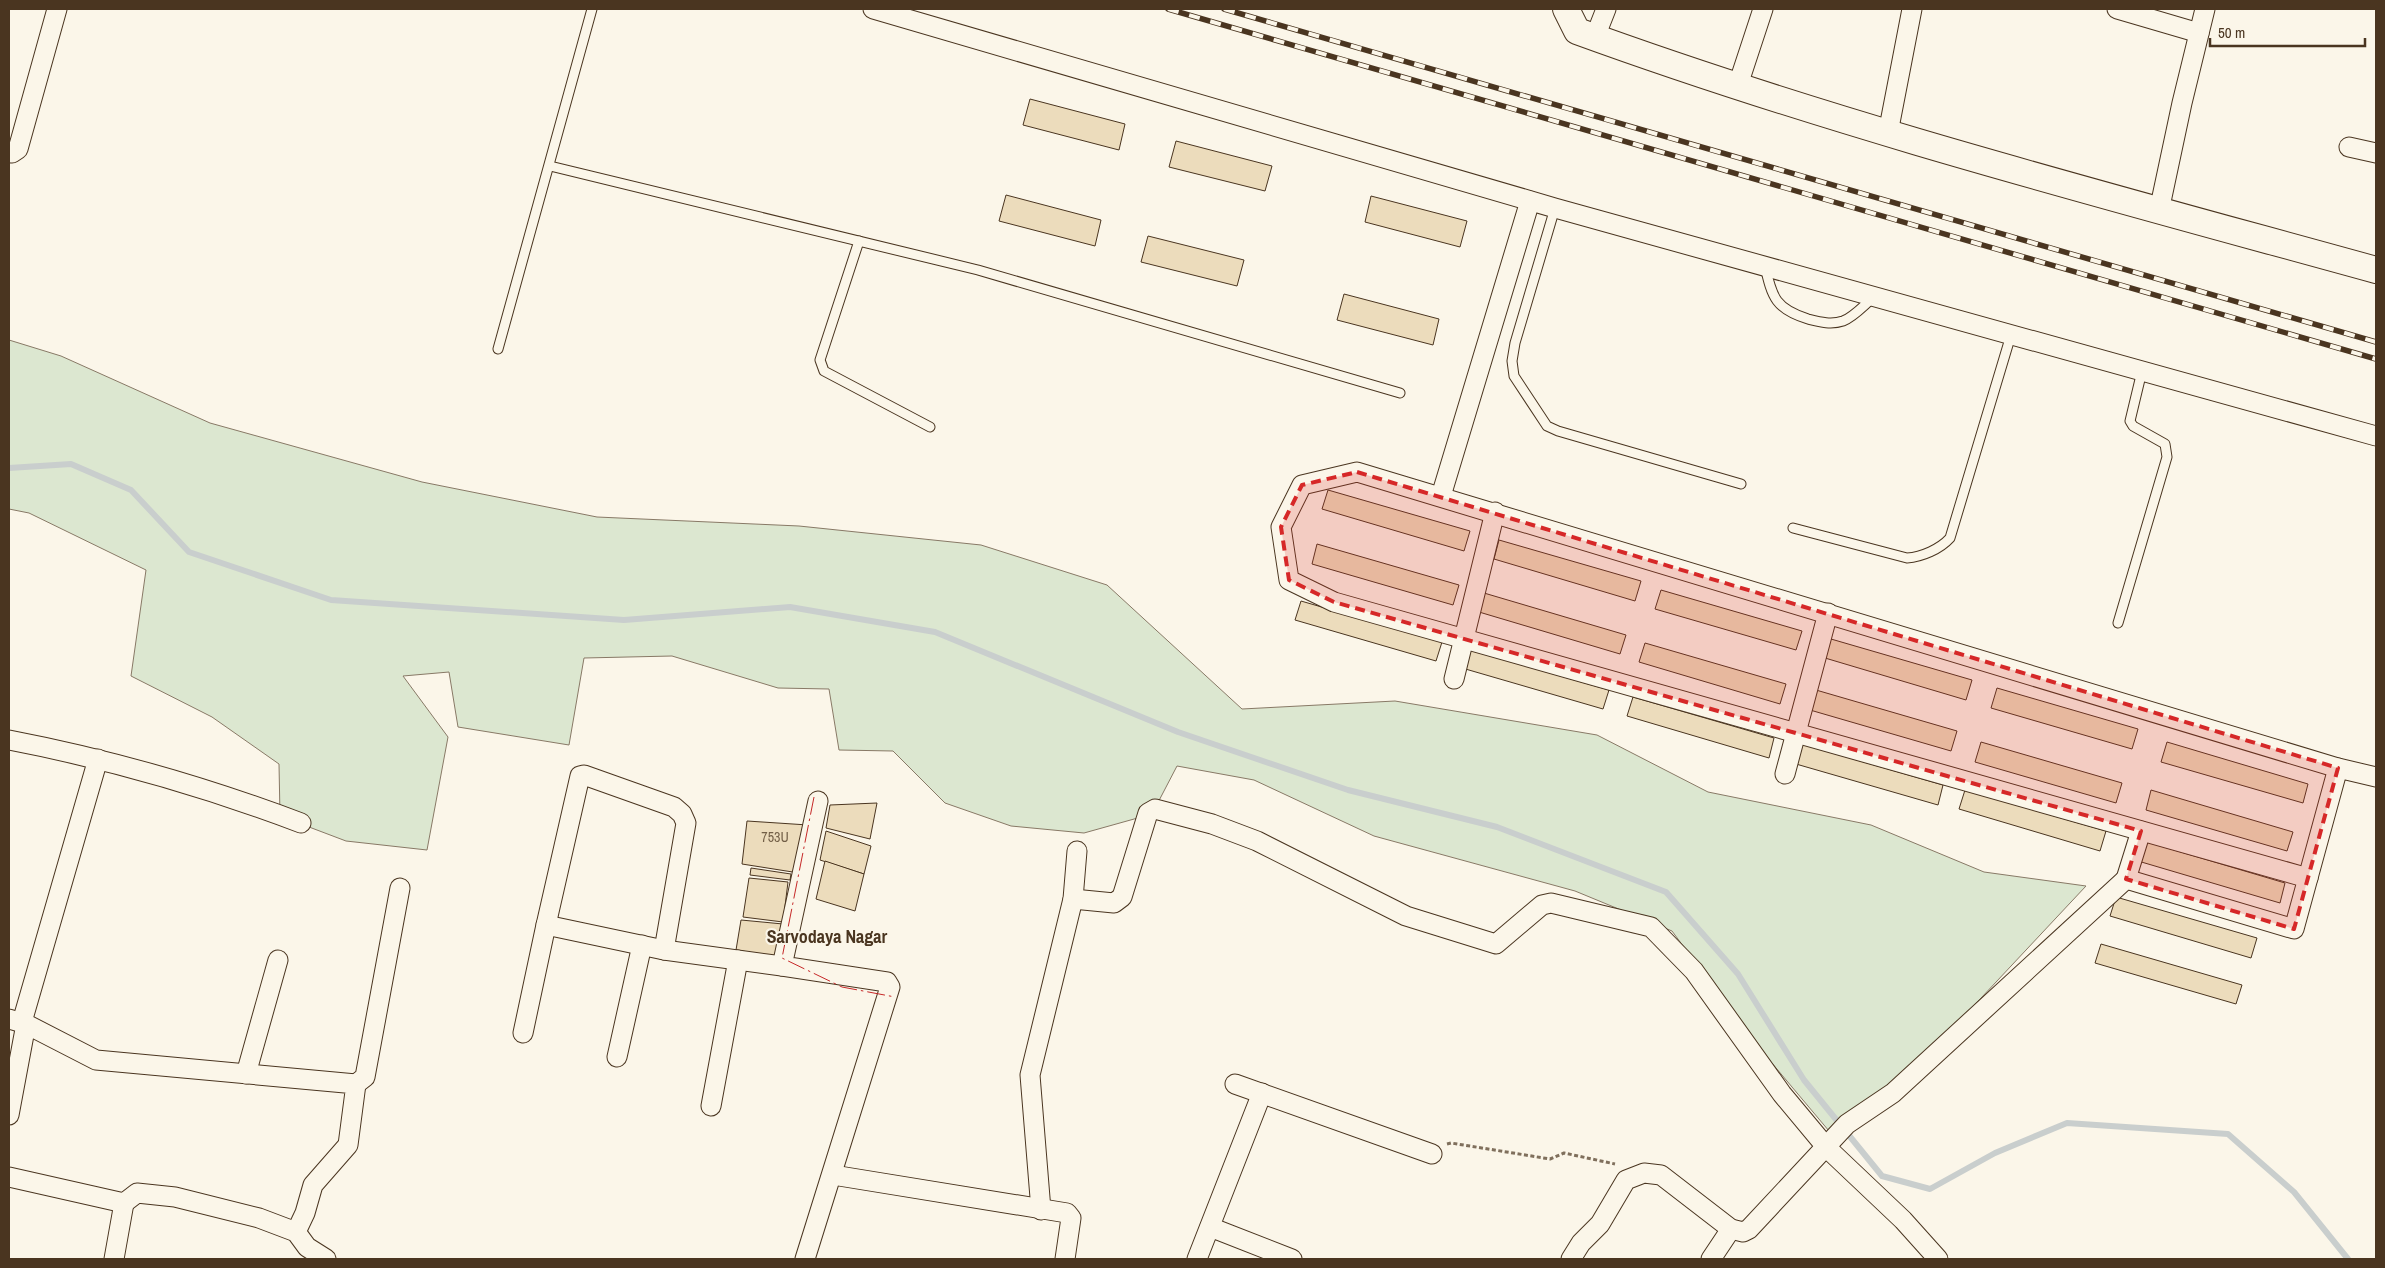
<svg xmlns="http://www.w3.org/2000/svg" width="2385" height="1268" font-family="'Archivo Narrow',sans-serif">
  <style>
    .green { fill: #dce7d0; stroke: #887966 }
    .lines { fill: none; stroke-linecap: round; stroke-linejoin: round }
    .stream { stroke: #c9cecd; stroke-width: 6 }
    .building { fill: #ecdcbc; stroke: #4a3520 }
    .lane-casing { stroke: #4a3520; stroke-width: 11 }
    .street-casing { stroke: #4a3520; stroke-width: 21 }
    .secondary-casing { stroke: #4a3520; stroke-width: 28 }
    .path { stroke: #7f6f5c; stroke-width: 3; stroke-dasharray: 4 2.5; stroke-linecap: butt }
    .lane { stroke: #fbf6e9; stroke-width: 9 }
    .street { stroke: #fbf6e9; stroke-width: 19 }
    .secondary { stroke: #fbf6e9; stroke-width: 26 }
    .rail-casing { stroke: #4a3520; stroke-width: 5.5 }
    .rail { stroke: #fbf6e9; stroke-width: 4; stroke-dasharray: 11; stroke-linecap: butt }
    .power { stroke: #c62828; stroke-width: 1; stroke-dasharray: 18 4 2.5 4; stroke-linecap: butt }
    .marked { fill: #d62828; fill-opacity: 0.2; stroke: #d62828; stroke-width: 4; stroke-dasharray: 10 6; stroke-linejoin: round }
    .labels { text-anchor: middle; stroke-width: 4; stroke-linejoin: round; paint-order: stroke }
    .number-label { font-size: 14px; fill: #725f47 }
    .neighbourhood-label { font-size: 18px; font-weight: bold; fill: #4a3520; stroke: #fbf6e9 }
  </style>
  <rect width="100%" height="100%" fill="#fbf6e9"/>
  <path class="green" d="M9 340 61 356 210 423 422 482 597 517 799 526 981 545 1107 585 1242 709 1395 701 1597 735 1708 792 1871 825 1984 872 2086 886 1967 1013 1882 1092 1829 1131 1755 1043 1672 931 1575 891 1374 836 1254 780 1177 766 1152 814 1084 833 1011 826 945 803 893 751 839 750 829 689 778 688 672 656 584 658 569 745 458 727 449 672 403 676 448 737 427 850 346 841 280 816 279 764 212 717 131 676 146 570 29 513 9 509Z"/>
  <g class="lines">
    <path class="stream" d="M9 468 71 464 131 490 189 552 331 600 624 620 790 607 935 632 1178 732 1348 790 1497 827 1666 892 1738 974 1804 1080 1882 1176 1930 1189 1995 1153 2067 1123 2228 1134 2294 1192 2348 1259"/>
  </g>
  <g class="building">
    <path d="M1030 99 1125 124 1119 150 1023 125Z"/>
    <path d="M1176 141 1272 166 1265 191 1169 167Z"/>
    <path d="M1006 195 1101 220 1095 246 999 221Z"/>
    <path d="M1371 196 1467 221 1460 247 1365 222Z"/>
    <path d="M1148 236 1244 260 1237 286 1141 262Z"/>
    <path d="M1344 294 1439 319 1433 345 1337 320Z"/>
    <path d="M1328 490 1470 531 1464 551 1322 509Z"/>
    <path d="M1499 540 1641 581 1635 601 1494 559Z"/>
    <path d="M1317 544 1459 585 1453 605 1312 564Z"/>
    <path d="M1661 590 1802 631 1796 650 1655 609Z"/>
    <path d="M1484 593 1626 635 1620 654 1479 612Z"/>
    <path d="M1301 601 1442 642 1436 661 1295 620Z"/>
    <path d="M1831 639 1972 680 1966 700 1825 658Z"/>
    <path d="M1645 643 1786 684 1780 704 1639 662Z"/>
    <path d="M1468 649 1609 690 1603 709 1462 668Z"/>
    <path d="M1997 688 2138 729 2132 749 1991 708Z"/>
    <path d="M1816 690 1957 731 1951 751 1810 710Z"/>
    <path d="M1633 697 1774 738 1769 758 1627 716Z"/>
    <path d="M1981 742 2122 783 2116 803 1975 762Z"/>
    <path d="M2167 742 2308 784 2303 803 2161 762Z"/>
    <path d="M1802 744 1943 785 1938 805 1796 764Z"/>
    <path d="M1965 790 2106 831 2100 851 1959 809Z"/>
    <path d="M2151 790 2293 832 2287 851 2146 810Z"/>
    <path d="M877 803 870 839 826 828 830 805Z"/>
    <path d="M747 821 808 825 799 873 742 864Z"/>
    <path d="M826 831 871 846 864 874 820 860Z"/>
    <path d="M2144 841 2285 883 2280 903 2138 861Z"/>
    <path d="M825 861 864 874 855 911 816 899Z"/>
    <path d="M751 868 791 874 790 880 750 875Z"/>
    <path d="M749 878 788 882 783 922 743 917Z"/>
    <path d="M2116 897 2257 938 2251 958 2110 916Z"/>
    <path d="M741 920 783 924 778 957 736 950Z"/>
    <path d="M2101 944 2242 985 2236 1004 2095 963Z"/>
  </g>
  <g class="lines">
    <defs>
      <g id="lane">
        <path d="M550 166 978 270 1400 393"/>
        <path d="M1555 208 1515 343 1512 361 1514 376 1547 426 1558 431 1741 484"/>
        <path d="M859 241 820 360 824 371 930 427"/>
        <path d="M1765 266C1772 298 1776 309 1808 319 1820 322 1831 325 1843 321 1854 317 1865 304 1874 297"/>
        <path d="M498 349 592 9"/>
        <path d="M1793 528 1907 558C1922 557 1940 549 1950 538L2011 335"/>
        <path d="M2118 623 2167 457 2165 444 2133 426 2130 421 2142 371"/>
      </g>
      <g id="street">
        <path d="M873 9 1555 208 2376 436"/>
        <path d="M2117 9 2199 33"/>
        <path d="M1595 37 1606 9"/>
        <path d="M1738 85 1763 9"/>
        <path d="M1888 133 1912 9"/>
        <path d="M2349 147 2376 153"/>
        <path d="M9 152 12 153 18 149 57 9"/>
        <path d="M2159 211 2182 103 2205 9"/>
        <path d="M1441 496 1530 201"/>
        <path d="M1454 679 1495 512"/>
        <path d="M9 740C108 759 206 787 301 823"/>
        <path d="M1785 774 1828 613"/>
        <path d="M2308 878 1334 602 1289 580 1281 527 1302 485 1357 472 2338 768"/>
        <path d="M2126 879 2141 831"/>
        <path d="M1073 899 1114 903 1122 897 1148 813 1155 809 1212 824 1257 841 1406 916 1496 944 1542 905 1551 903 1651 927 1694 971 1782 1094 1827 1148 1903 1220 1938 1259"/>
        <path d="M546 925 580 776 584 775 674 807 682 814 686 823 664 950"/>
        <path d="M9 1019 26 1024 96 1060 356 1084 348 1145 313 1185 305 1213 296 1232"/>
        <path d="M22 1022 98 759"/>
        <path d="M523 1033 546 925 664 950 782 966"/>
        <path d="M617 1057 642 945"/>
        <path d="M246 1074 278 960"/>
        <path d="M356 1084 365 1077 400 888"/>
        <path d="M1235 1084 1432 1154"/>
        <path d="M711 1106 738 960"/>
        <path d="M9 1115 26 1024"/>
        <path d="M833 1175 1067 1213 1071 1218 1065 1259"/>
        <path d="M9 1177 124 1203 137 1193 175 1197 259 1218 296 1232 307 1247 326 1259"/>
        <path d="M1041 1210 1030 1075 1073 899 1077 851"/>
        <path d="M1210 1227 1292 1259"/>
        <path d="M114 1259 124 1203"/>
        <path d="M805 1259 890 987 887 982 782 966 818 801"/>
        <path d="M1197 1259 1262 1093"/>
        <path d="M1571 1259 1581 1243 1600 1224 1626 1180 1644 1173 1661 1175 1731 1229 1743 1232 1749 1229 1847 1124 1893 1093 2126 879 2294 929 2338 768 2376 777"/>
        <path d="M1711 1259 1731 1229"/>
      </g>
      <path id="secondary" d="M1566 9 1577 31C1838 126 2108 196 2376 270"/>
    </defs>
    <use href="#lane" class="lane-casing"/>
    <use href="#street" class="street-casing"/>
    <use href="#secondary" class="secondary-casing"/>
    <path class="path" d="M1447 1144 1451 1143 1550 1159 1564 1153 1615 1164"/>
    <use href="#lane" class="lane"/>
    <use href="#street" class="street"/>
    <use href="#secondary" class="secondary"/>
    <defs>
      <g id="rail">
        <path d="M1168 9 2376 359"/>
        <path d="M1224 9 2376 342"/>
      </g>
    </defs>
    <use href="#rail" class="rail-casing"/>
    <use href="#rail" class="rail"/>
    <path class="power" d="M814 797 782 958 842 987 895 997"/>
  </g>
  <path class="marked" d="M1357 472 2338 768 2294 929 2126 879 2141 831 1334 602 1289 580 1281 527 1302 485Z"/>
  <g class="labels">
    <g class="number-label">
      <text x="775" y="842">753U</text>
    </g>
    <g class="neighbourhood-label">
      <text x="827" y="943">Sarvodaya Nagar</text>
    </g>
  </g>
  <rect width="2385" height="1268" fill="none" stroke="#4a3520" stroke-width="20"/>
  <path d="M2210 38v8h155v-8" fill="none" stroke="#4a3520" stroke-width="2.5"/>
  <text x="2218" y="38" font-size="15" fill="#4a3520" stroke="#fbf6e9" stroke-width="4" paint-order="stroke">50 m</text>
</svg>
